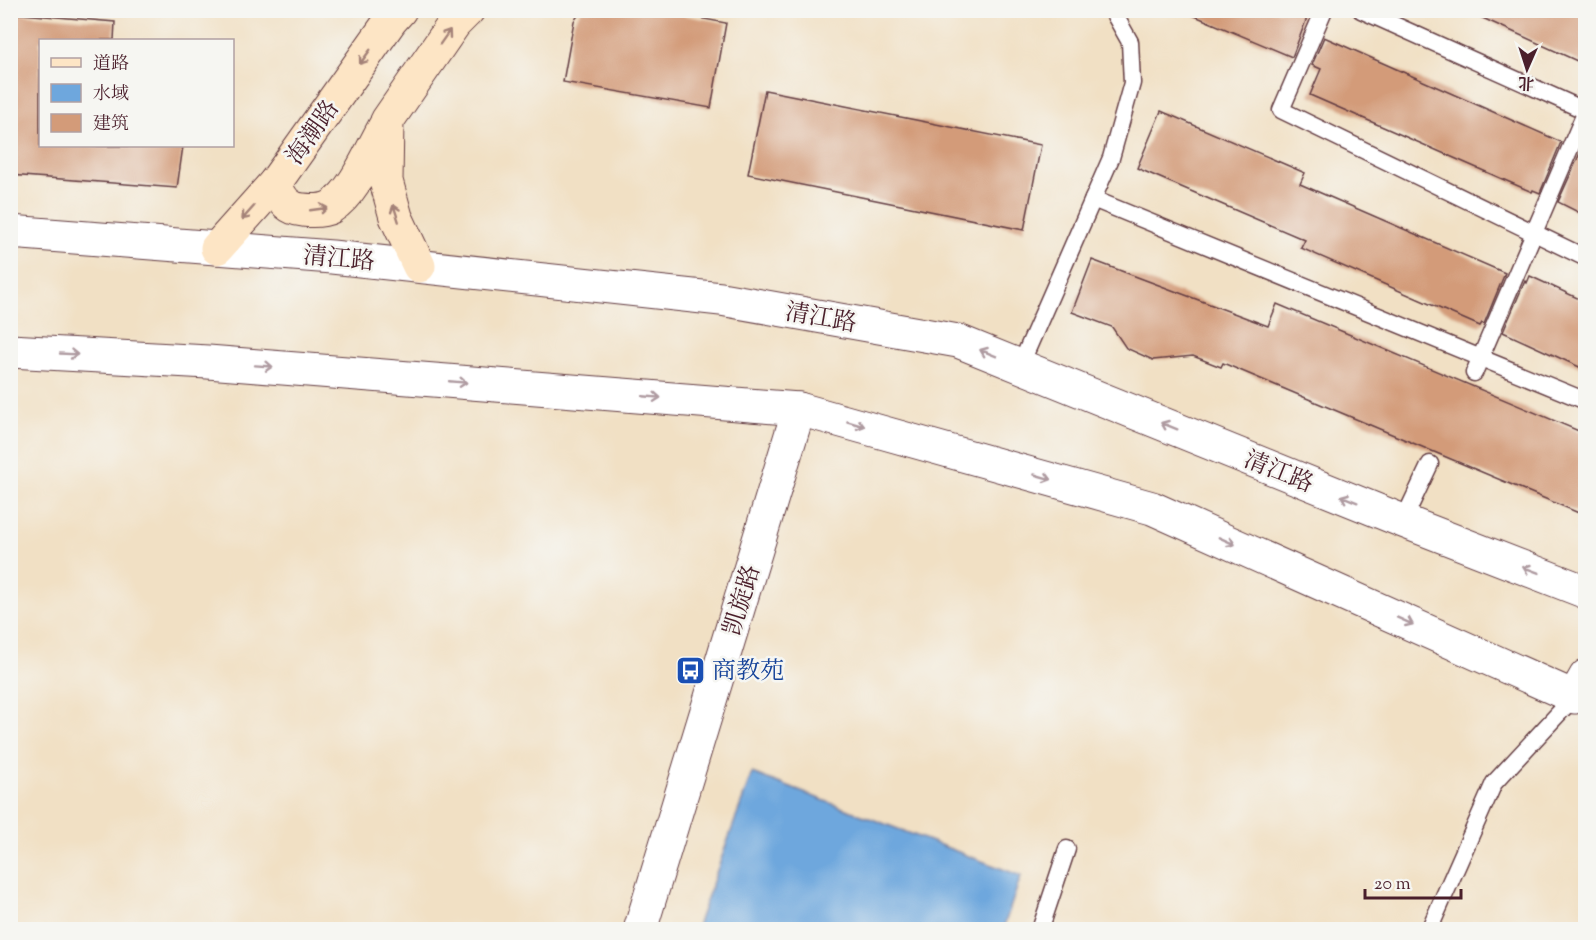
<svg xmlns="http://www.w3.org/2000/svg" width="1596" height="940" font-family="'Sorts Mill Goudy','Noto Serif SC',serif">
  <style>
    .water { fill: #6ea7dd; stroke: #5c6384; stroke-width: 1.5 }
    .building { fill: #d39b79 }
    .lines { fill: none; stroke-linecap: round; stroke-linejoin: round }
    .lane-casing { stroke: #633c42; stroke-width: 19 }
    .street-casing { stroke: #633c42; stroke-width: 35 }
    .secondary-casing { stroke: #633c42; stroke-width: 35 }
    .lane { stroke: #fff; stroke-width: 16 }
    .street { stroke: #fff; stroke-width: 33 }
    .secondary { stroke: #fde5c5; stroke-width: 33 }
    .oneway { stroke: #a48278 }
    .oneway2 { stroke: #ae9aa0 }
    .labels { text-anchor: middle; stroke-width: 5; stroke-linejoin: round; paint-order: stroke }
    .street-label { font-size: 24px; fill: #4a1f2b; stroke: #f6f6f2 }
    .transit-label { font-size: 24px; fill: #164399; stroke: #f6f6f2; text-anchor: start }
  </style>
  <rect width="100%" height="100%" fill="#f6f6f2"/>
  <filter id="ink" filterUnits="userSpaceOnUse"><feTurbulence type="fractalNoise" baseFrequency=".0167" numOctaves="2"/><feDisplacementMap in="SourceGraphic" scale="12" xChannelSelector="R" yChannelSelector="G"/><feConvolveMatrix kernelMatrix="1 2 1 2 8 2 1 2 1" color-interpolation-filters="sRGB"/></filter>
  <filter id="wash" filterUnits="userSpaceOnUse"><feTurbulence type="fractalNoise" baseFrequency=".008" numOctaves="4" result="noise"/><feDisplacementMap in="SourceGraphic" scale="24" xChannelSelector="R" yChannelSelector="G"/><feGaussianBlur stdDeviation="1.35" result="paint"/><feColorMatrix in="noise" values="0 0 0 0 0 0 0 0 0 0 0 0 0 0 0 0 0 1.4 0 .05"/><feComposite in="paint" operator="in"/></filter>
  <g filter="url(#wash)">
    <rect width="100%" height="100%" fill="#f1e0c4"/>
    <path class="water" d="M752 773 1021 876 1003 929H696Z"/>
    <g id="blocks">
      <g class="building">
        <path d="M582 10H673L672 13 726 23 711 108 563 82 574 21Z"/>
        <path d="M1310 10 1292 57 1183 11V10Z"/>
        <path d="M1465 10H1586V65Z"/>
        <path d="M10 13 115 22 114 40H40V146H183L177 188 10 175Z"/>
        <path d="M1324 37 1561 142 1540 193 1533 190 1532 192 1310 95 1321 69 1312 65Z"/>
        <path d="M765 90 1041 145 1024 230 748 174Z"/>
        <path d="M1161 111 1305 173 1300 184 1505 273 1484 324 1482 323 1480 326 1301 248 1305 240 1137 168Z"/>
        <path d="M1581 151 1586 153V216L1558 202Z"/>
        <path d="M1092 260 1268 326 1277 304 1586 434V516L1223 363 1221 367 1193 356 1153 360 1126 348 1112 327 1072 312Z"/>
        <path d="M1530 276 1586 302V370L1503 332 1525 281 1527 283Z"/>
      </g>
    </g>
  </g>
  <g filter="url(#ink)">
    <use href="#blocks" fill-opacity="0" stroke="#633c42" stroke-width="1.5"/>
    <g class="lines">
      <defs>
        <g id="lane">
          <path d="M1324 10 1281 110 1586 258"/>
          <path d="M1361 10 1586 111"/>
          <path d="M1093 199 1586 401"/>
          <path d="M1020 366 1111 158 1132 83 1130 42 1112 10"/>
          <path d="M1474 373 1586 111"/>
          <path d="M1403 521 1430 464"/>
          <path d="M1040 930 1067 849"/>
          <path d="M1429 930 1494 783 1574 697"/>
        </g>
        <g id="street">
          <path d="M10 232 332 257 721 299 958 341 1403 521 1586 592"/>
          <path d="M10 351 208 362 799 409 1152 508 1574 697 1586 676"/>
          <path d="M640 930 799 409"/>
        </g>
        <g id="secondary">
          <path d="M275 183C280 198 287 209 303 210 312 211 323 211 331 207 355 192 371 150 385 126"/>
          <path d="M217 248 275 183 391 20 400 10"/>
          <path d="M419 266 396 217 386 181 387 121 454 24 468 10"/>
        </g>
      </defs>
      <use href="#lane" class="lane-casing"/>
      <use href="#street" class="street-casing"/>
      <use href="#secondary" class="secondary-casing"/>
      <use href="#lane" class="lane"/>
      <use href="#street" class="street"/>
      <use href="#secondary" class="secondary"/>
    </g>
    <defs><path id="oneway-shaft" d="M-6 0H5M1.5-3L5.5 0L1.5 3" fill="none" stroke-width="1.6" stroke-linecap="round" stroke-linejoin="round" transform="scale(1.5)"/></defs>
    <g class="oneway">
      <use href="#oneway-shaft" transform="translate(445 37) rotate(-55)"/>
      <use href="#oneway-shaft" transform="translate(365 57) rotate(126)"/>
      <use href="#oneway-shaft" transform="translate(319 209) rotate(-8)"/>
      <use href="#oneway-shaft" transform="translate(248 213) rotate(132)"/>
      <use href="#oneway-shaft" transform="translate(396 213) rotate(-108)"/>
    </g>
    <g class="oneway2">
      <use href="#oneway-shaft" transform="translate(988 353) rotate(-158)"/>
      <use href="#oneway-shaft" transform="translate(69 354) rotate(3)"/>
      <use href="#oneway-shaft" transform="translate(264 366) rotate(4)"/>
      <use href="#oneway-shaft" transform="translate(458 382) rotate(5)"/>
      <use href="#oneway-shaft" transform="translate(652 397) rotate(5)"/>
      <use href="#oneway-shaft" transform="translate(856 424) rotate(16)"/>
      <use href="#oneway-shaft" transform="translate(1169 426) rotate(-158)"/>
      <use href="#oneway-shaft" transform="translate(1043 477) rotate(16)"/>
      <use href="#oneway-shaft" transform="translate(1349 499) rotate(-158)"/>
      <use href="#oneway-shaft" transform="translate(1227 541) rotate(24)"/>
      <use href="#oneway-shaft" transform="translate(1531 570) rotate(-159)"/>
      <use href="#oneway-shaft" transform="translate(1405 621) rotate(24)"/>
    </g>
  </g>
  <defs>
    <symbol id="bus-square" viewBox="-11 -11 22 22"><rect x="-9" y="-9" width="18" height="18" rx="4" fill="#1a4fb4" stroke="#f6f6f2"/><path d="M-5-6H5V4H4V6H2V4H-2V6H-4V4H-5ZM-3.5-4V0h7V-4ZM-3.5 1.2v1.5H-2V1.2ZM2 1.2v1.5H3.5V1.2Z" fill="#fff"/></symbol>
  </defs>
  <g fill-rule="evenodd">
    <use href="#bus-square" x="674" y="654" width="33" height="33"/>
  </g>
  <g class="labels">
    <g class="street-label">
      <text transform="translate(312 132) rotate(-55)" y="8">海潮路</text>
      <text transform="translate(339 258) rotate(5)" y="8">清江路</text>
      <text transform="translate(821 317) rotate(10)" y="8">清江路</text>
      <text transform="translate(1279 471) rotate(22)" y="8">清江路</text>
      <text transform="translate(741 600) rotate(-73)" y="8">凯旋路</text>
    </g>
    <g class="transit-label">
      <text x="712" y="678">商教苑</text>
    </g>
  </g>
  <rect width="1596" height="940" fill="none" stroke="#f6f6f2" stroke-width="36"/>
  <rect x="39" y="39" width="195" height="108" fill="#f6f6f2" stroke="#b1a0a2" stroke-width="1.5"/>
  <rect x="51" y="58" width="30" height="9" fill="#fde5c5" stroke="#b1a0a2" stroke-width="1.5"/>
  <text x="93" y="69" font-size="18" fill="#4a1f2b">道路</text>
  <rect x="51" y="84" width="30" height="18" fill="#6ea7dd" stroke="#b1a0a2" stroke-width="1.5"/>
  <text x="93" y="99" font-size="18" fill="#4a1f2b">水域</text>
  <rect x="51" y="114" width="30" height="18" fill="#d39b79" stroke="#b1a0a2" stroke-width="1.5"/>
  <text x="93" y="129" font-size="18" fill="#4a1f2b">建筑</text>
  <g transform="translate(1527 69) rotate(183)" stroke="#f6f6f2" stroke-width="4.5" paint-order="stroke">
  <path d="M0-4.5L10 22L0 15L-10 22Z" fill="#4a1f2b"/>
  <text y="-9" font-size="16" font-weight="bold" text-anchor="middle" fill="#4a1f2b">北</text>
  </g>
  <path d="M1365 889v9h96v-9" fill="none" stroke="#4a1f2b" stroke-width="3"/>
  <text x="1374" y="889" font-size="18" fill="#4a1f2b" stroke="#f6f6f2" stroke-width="4.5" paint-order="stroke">20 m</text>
</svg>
